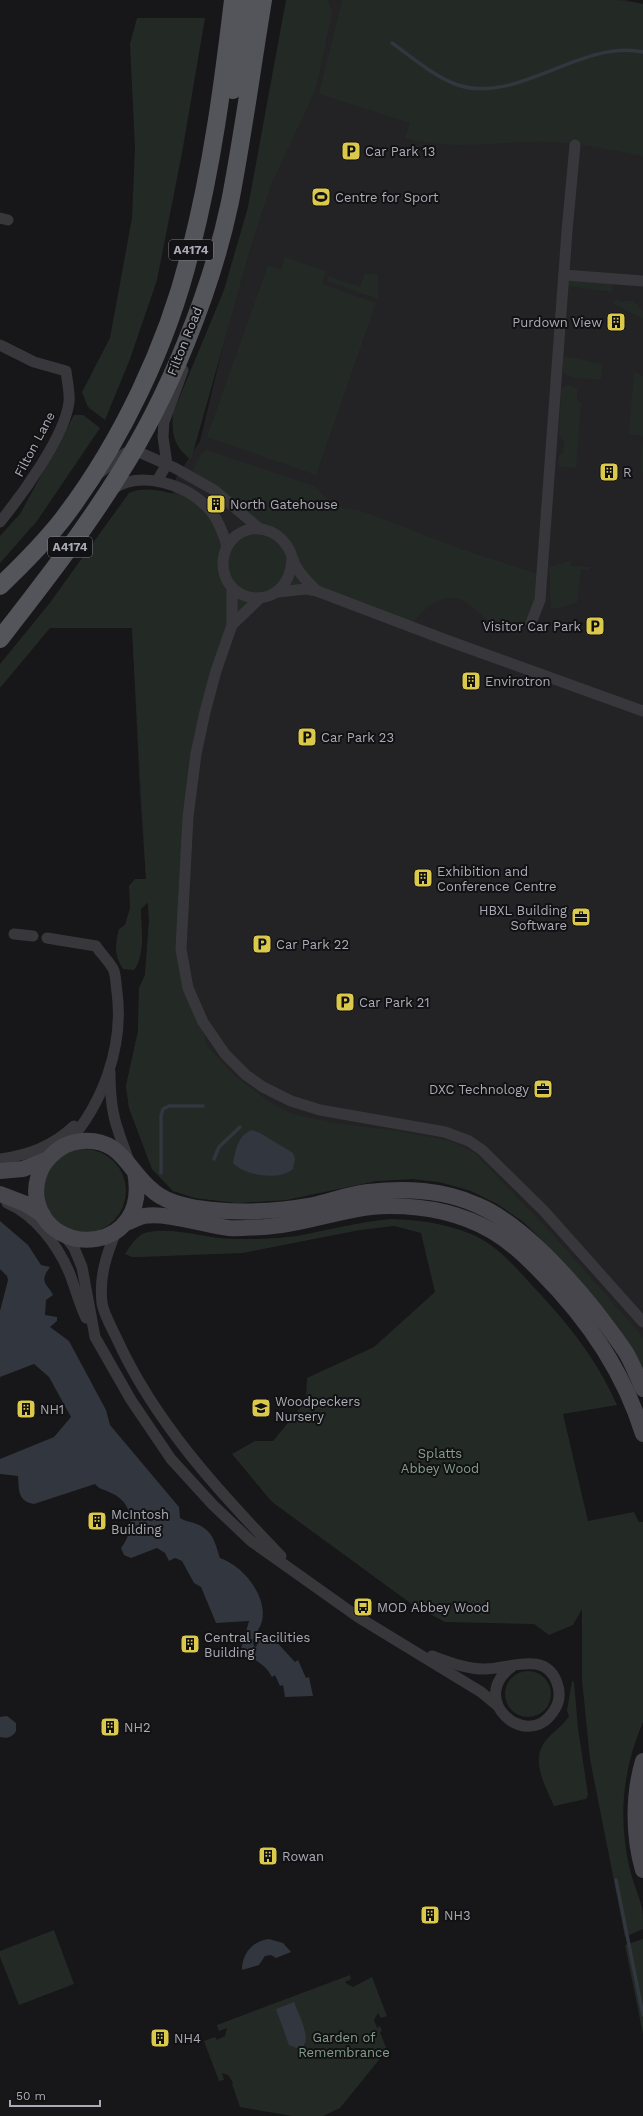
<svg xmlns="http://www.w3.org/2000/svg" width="643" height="2116" font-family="'Work Sans',sans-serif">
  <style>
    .built { fill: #232225 }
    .green { fill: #232a25 }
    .water { fill: #31363f }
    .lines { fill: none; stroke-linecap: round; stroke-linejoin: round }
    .stream { stroke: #31363f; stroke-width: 3.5 }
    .street { stroke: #38383c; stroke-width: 11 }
    .secondary { stroke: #46464c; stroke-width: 16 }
    .primary { stroke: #54545b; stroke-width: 18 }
    .labels { text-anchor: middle; stroke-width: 4; stroke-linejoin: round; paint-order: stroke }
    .shield { fill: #121113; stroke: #7c7d85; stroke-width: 1 }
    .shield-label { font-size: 12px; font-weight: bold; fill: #aaabb6 }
    .poi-label { font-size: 13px; fill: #aaabb6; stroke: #121113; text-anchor: start }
    .street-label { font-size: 13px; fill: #aaabb6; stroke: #121113 }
    .park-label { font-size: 13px; fill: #839f8b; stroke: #121113 }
  </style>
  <rect width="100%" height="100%" fill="#171618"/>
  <path class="built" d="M299 0H625L643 4V1351L575 1266 504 1196 439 1182 413 1179 376 1181 286 1200 237 1203 195 1198 173 1191 152 1169 129 1108 126 1086 138 1031 139 988 145 975 149 921 140 794 131 607 170 509 176 478 200 441 247 246Z"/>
  <g class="green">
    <path d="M286 0H328L332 14 315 91 271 185 251 246 191 460C174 446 171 435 173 413L224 290 248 207Z"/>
    <path d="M342 0H616L643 4V156C613 151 582 143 552 142 503 140 453 152 405 138L410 123 319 94Z"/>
    <path d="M137 18H205L182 153 157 280 130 359 105 420 88 407 82 392 110 338 132 218 135 148 130 44Z"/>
    <path d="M285 257 326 271 322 284 376 303 316 475 207 437 268 265 281 270Z"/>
    <path d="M365 274H378V299L327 281 329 276 360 287Z"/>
    <path d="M568 281 613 284 612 292 567 286Z"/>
    <path d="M616 300 622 302 633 300 643 312V319L612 303Z"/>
    <path d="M564 356 602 364 601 379C594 379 567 379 564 373 562 368 563 361 564 356Z"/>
    <path d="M634 372 643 376V472L641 471 643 436 629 434Z"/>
    <path d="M570 385 577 389V400L581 403 576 468 561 467 558 464 559 456 563 453 564 441 559 434 561 391 564 386Z"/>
    <path d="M74 415H83L100 428 37 521 0 563V536L20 514Z"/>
    <path d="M207 450 314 486 328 500 339 507 362 511 458 548 534 573 542 571 531 623C520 626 508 629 497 625 486 622 479 612 470 605 446 587 424 607 411 626L317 591 278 592 232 625 200 734 182 957 203 1022 206 1045 236 1077 271 1103 293 1114 334 1123 398 1131 451 1141 475 1153 553 1235 643 1337V1370L619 1328 604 1309 577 1277 537 1235 522 1221 497 1204 471 1191 439 1182 413 1179 376 1181 286 1200 237 1203 195 1198 173 1191 152 1169 129 1108 126 1086 138 1031 139 988 145 975 149 921 148 902 141 909C141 927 146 954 134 970L123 969C114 955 115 945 119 929L125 925 130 908 129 886 135 879H146L132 628H50L0 688V664L49 604 129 493C144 486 163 491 179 495L183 489 201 501 227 545 259 528 190 476 201 454Z"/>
    <path d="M569 561 571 566 590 567 589 570 581 569 577 603 553 609 551 607 549 567Z"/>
    <circle cx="84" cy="1191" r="42"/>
    <path d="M391 1219C419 1220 444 1223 471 1234 495 1244 512 1263 529 1282 566 1321 595 1356 617 1405L563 1414 588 1521 634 1512 639 1522H643V1722C622 1771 618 1819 630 1870 633 1883 639 1895 642 1908 643 1914 643 1923 643 1929L625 1937 590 1759 582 1680V1609L573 1625 549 1635 534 1624 445 1622 413 1605 272 1502 232 1454 255 1441H273L306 1401 307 1378 374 1347 435 1292 421 1233 394 1226 360 1230 243 1253 139 1257H132L125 1254C131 1245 138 1233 149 1232 176 1227 206 1239 234 1239 257 1239 284 1239 307 1234 336 1228 360 1222 391 1219Z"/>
    <circle cx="528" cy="1694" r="23"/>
    <path d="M572 1681 574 1682 578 1728 588 1795 586 1799 554 1806C545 1785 529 1759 547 1739 554 1731 563 1726 569 1716L567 1710Z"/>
    <path d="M54 1930 74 1984 19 2005 0 1957V1951Z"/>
    <path d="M643 1939V2034L625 1945Z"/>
    <path d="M350 1975 351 1979 345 1982 347 1984 353 1987 372 1977 387 2016 381 2018 378 2013 374 2020 377 2028 380 2026 382 2031 380 2032 387 2050 340 2108 323 2116H292L240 2107 232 2084 233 2083 228 2075 222 2073 224 2080 219 2081 204 2041 215 2037 217 2040 225 2036 227 2028 219 2031 217 2025Z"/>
  </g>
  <g class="water">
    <path d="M252 1130 260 1133 293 1153 295 1159 293 1169C278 1181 246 1176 233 1163 236 1150 237 1136 252 1130Z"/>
    <path d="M0 1221 28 1245 41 1265 50 1267C38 1283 48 1284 53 1295L46 1300 45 1315 57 1317V1321L50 1327 69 1341 106 1410 110 1425 179 1507 180 1518C186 1522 195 1522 201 1526 214 1533 216 1546 220 1558 242 1565 268 1596 262 1621 260 1631 250 1636 254 1646L256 1647 262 1632 271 1636 295 1662 298 1660 306 1678 309 1677 313 1696 285 1697 283 1685 280 1686 275 1675 272 1677C267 1667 258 1661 248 1656L247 1659 239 1656 249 1621 216 1623 201 1587 194 1583 182 1561 175 1558 169 1561 165 1553 157 1548 131 1558 124 1555 121 1548C135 1530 135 1503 111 1493 104 1489 100 1490 95 1484L34 1504C17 1501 19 1489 18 1476L0 1474V1459L54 1437 71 1417 49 1377 34 1364 0 1377V1311L8 1280 7 1276 0 1269Z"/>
    <path d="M7 1716 16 1723V1731C13 1737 7 1739 0 1737V1717Z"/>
    <path d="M269 1939 283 1943 291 1952 276 1958 271 1955 265 1956 259 1965 242 1970C242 1954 252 1941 269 1939Z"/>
    <path d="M294 2002C298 2014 315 2043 299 2049L289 2045 276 2009Z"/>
  </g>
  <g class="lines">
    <g class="stream">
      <path d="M392 43C412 57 432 75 455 84 515 107 580 39 643 52"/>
      <path d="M214 1159 219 1147 240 1127"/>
      <path d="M161 1173V1116L163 1109 169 1106H203"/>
      <path d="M616 1880 643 2015"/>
    </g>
    <g class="street">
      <path d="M0 218 8 220"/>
      <path d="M564 275 643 281"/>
      <path d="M0 345 34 362 66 371C67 381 70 392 69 402 65 436 22 495 0 522"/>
      <path d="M101 472 125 453 133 451 141 453 175 468 214 490 260 529"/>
      <path d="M157 481 167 464 163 437 164 422 183 370"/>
      <path d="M113 489C141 470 186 484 208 508 218 518 223 532 227 546"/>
      <path d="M292 559C289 614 221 607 223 561 224 551 229 541 237 535 254 523 276 529 287 546 292 552 292 561 297 568 302 577 310 584 317 591"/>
      <path d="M232 588V625L216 671 205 712 196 754 188 817 181 949 188 988 203 1022 225 1054 246 1075 263 1087 291 1101 320 1110 445 1132 469 1141 482 1150 544 1211 643 1322"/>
      <path d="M278 592 306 589 317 591 446 640 643 711"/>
      <path d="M531 623 540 600 567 231 575 145"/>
      <path d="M232 625 260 598"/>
      <path d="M14 934 33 936"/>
      <path d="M47 938 96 946C101 954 111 963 114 971 116 977 116 986 117 992 124 1046 103 1104 67 1144"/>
      <path d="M110 1072C110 1092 111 1111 118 1130 121 1141 126 1151 129 1162"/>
      <path d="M0 1159C29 1155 53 1146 74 1126"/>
      <path d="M7 1203C35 1215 57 1244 69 1272 75 1287 79 1303 86 1318"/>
      <path d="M116 1232C106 1255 99 1278 102 1303 104 1315 112 1328 117 1339 154 1421 219 1492 281 1556"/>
      <path d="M64 1235 74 1248 82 1267 95 1337 131 1400 171 1459 213 1505 251 1541 358 1617 481 1692 498 1706"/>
      <path d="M432 1656C449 1662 466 1669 485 1669 509 1669 546 1650 557 1683 561 1694 559 1704 553 1712 526 1752 466 1698 513 1666"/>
    </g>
    <g class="secondary">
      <path d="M0 1171 23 1169 46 1160"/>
      <path d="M135 1172C151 1253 49 1260 37 1200 34 1186 39 1167 50 1157 59 1147 69 1142 82 1141 121 1138 127 1169 151 1189 163 1201 181 1205 197 1208 236 1214 274 1212 313 1205 331 1201 349 1194 368 1192 405 1188 442 1189 477 1205 530 1227 593 1304 625 1351 632 1362 637 1376 643 1389"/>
      <path d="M0 1194 26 1204 43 1215"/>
      <path d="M126 1223C132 1221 138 1217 144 1216 165 1212 206 1225 229 1228 240 1229 253 1227 264 1227 306 1225 347 1206 389 1206 425 1206 461 1213 492 1231 511 1242 526 1257 541 1272 587 1318 624 1372 643 1434"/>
      <path d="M643 1761C633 1795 633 1836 643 1870"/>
    </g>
    <g class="primary">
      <path d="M233 90 248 0"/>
      <path d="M0 586C22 565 43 544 62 520 121 443 168 344 191 249 212 167 223 84 233 0"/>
      <path d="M0 639C42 585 84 531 120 473 169 395 211 292 230 202 243 135 252 67 263 0"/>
    </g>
  </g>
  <defs>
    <symbol id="parking-square" viewBox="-11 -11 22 22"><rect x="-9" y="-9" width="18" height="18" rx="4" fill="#dbc94b" stroke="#121113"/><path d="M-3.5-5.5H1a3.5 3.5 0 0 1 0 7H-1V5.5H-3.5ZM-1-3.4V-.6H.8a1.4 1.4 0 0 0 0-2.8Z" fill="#111"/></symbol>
    <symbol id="stadium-square" viewBox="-11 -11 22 22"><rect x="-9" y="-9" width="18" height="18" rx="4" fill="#dbc94b" stroke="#121113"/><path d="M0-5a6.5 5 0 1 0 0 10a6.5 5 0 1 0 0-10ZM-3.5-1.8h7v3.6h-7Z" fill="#111"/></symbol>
    <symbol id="building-square" viewBox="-11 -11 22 22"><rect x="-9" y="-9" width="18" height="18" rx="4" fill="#dbc94b" stroke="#121113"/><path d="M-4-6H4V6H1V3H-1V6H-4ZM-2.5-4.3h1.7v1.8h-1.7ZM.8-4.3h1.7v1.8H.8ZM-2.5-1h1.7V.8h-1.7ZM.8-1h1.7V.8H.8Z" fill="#111"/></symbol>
    <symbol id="office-square" viewBox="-11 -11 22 22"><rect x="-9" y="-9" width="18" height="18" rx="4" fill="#dbc94b" stroke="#121113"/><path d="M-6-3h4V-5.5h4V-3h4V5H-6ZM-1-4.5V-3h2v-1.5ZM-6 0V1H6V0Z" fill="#111"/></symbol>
    <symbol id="school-square" viewBox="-11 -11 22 22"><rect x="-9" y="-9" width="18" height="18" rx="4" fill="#dbc94b" stroke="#121113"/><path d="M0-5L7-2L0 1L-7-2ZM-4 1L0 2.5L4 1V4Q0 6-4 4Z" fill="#111"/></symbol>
    <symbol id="bus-square" viewBox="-11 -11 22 22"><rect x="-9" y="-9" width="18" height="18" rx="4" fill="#dbc94b" stroke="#121113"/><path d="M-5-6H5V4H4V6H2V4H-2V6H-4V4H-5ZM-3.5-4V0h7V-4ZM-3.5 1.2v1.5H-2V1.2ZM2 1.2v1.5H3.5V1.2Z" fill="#111"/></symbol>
  </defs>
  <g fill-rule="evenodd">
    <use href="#parking-square" x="340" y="140" width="22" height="22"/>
    <use href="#stadium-square" x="310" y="186" width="22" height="22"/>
    <use href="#building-square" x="605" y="311" width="22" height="22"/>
    <use href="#building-square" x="598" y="461" width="22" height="22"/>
    <use href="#building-square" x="205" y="493" width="22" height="22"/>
    <use href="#parking-square" x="584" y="615" width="22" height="22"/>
    <use href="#building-square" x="460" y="670" width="22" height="22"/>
    <use href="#parking-square" x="296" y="726" width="22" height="22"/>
    <use href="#building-square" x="412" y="867" width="22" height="22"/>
    <use href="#office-square" x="570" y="906" width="22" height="22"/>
    <use href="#parking-square" x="251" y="933" width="22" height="22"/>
    <use href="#parking-square" x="334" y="991" width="22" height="22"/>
    <use href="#office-square" x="532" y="1078" width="22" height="22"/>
    <use href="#school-square" x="250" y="1397" width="22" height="22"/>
    <use href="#building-square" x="15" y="1398" width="22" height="22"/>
    <use href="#building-square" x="86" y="1510" width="22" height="22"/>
    <use href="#bus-square" x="352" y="1596" width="22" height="22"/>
    <use href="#building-square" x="179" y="1633" width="22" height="22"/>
    <use href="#building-square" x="99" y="1716" width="22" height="22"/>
    <use href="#building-square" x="257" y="1845" width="22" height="22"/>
    <use href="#building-square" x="419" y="1904" width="22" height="22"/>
    <use href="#building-square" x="149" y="2027" width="22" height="22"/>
  </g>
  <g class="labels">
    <g class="shield">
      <rect x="169" y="240" width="44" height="20" rx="3"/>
      <rect x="48" y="537" width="44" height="20" rx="3"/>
    </g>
    <g class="shield-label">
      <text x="191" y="254">A4174</text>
      <text x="70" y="551">A4174</text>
    </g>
    <g class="poi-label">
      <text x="365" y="156">Car Park 13</text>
      <text x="335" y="202">Centre for Sport</text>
      <text x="602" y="327" text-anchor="end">Purdown View</text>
      <text x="623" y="477">R</text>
      <text x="230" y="509">North Gatehouse</text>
      <text x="581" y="631" text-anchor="end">Visitor Car Park</text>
      <text x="485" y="686">Envirotron</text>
      <text x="321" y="742">Car Park 23</text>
      <text x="437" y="876">Exhibition and<tspan x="437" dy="15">Conference Centre</tspan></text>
      <text x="567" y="915" text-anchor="end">HBXL Building<tspan x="567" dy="15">Software</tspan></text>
      <text x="276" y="949">Car Park 22</text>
      <text x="359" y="1007">Car Park 21</text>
      <text x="529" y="1094" text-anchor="end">DXC Technology</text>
      <text x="275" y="1406">Woodpeckers<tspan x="275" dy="15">Nursery</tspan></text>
      <text x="40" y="1414">NH1</text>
      <text x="111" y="1519">McIntosh<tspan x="111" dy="15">Building</tspan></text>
      <text x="377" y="1612">MOD Abbey Wood</text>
      <text x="204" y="1642">Central Facilities<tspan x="204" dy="15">Building</tspan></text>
      <text x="124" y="1732">NH2</text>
      <text x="282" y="1861">Rowan</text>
      <text x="444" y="1920">NH3</text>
      <text x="174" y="2043">NH4</text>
    </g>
    <g class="street-label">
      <text transform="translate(184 341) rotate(-68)" y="5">Filton Road</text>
      <text transform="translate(34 444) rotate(-62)" y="5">Filton Lane</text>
    </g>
    <g class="park-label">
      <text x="440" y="1458">Splatts<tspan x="440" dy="15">Abbey Wood</tspan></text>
      <text x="344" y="2042">Garden of<tspan x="344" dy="15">Remembrance</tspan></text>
    </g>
  </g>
  <path d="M10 2100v6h90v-6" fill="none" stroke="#aaabb6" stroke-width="2"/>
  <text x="16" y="2100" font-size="12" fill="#aaabb6" stroke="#121113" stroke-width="3" paint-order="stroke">50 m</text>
</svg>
